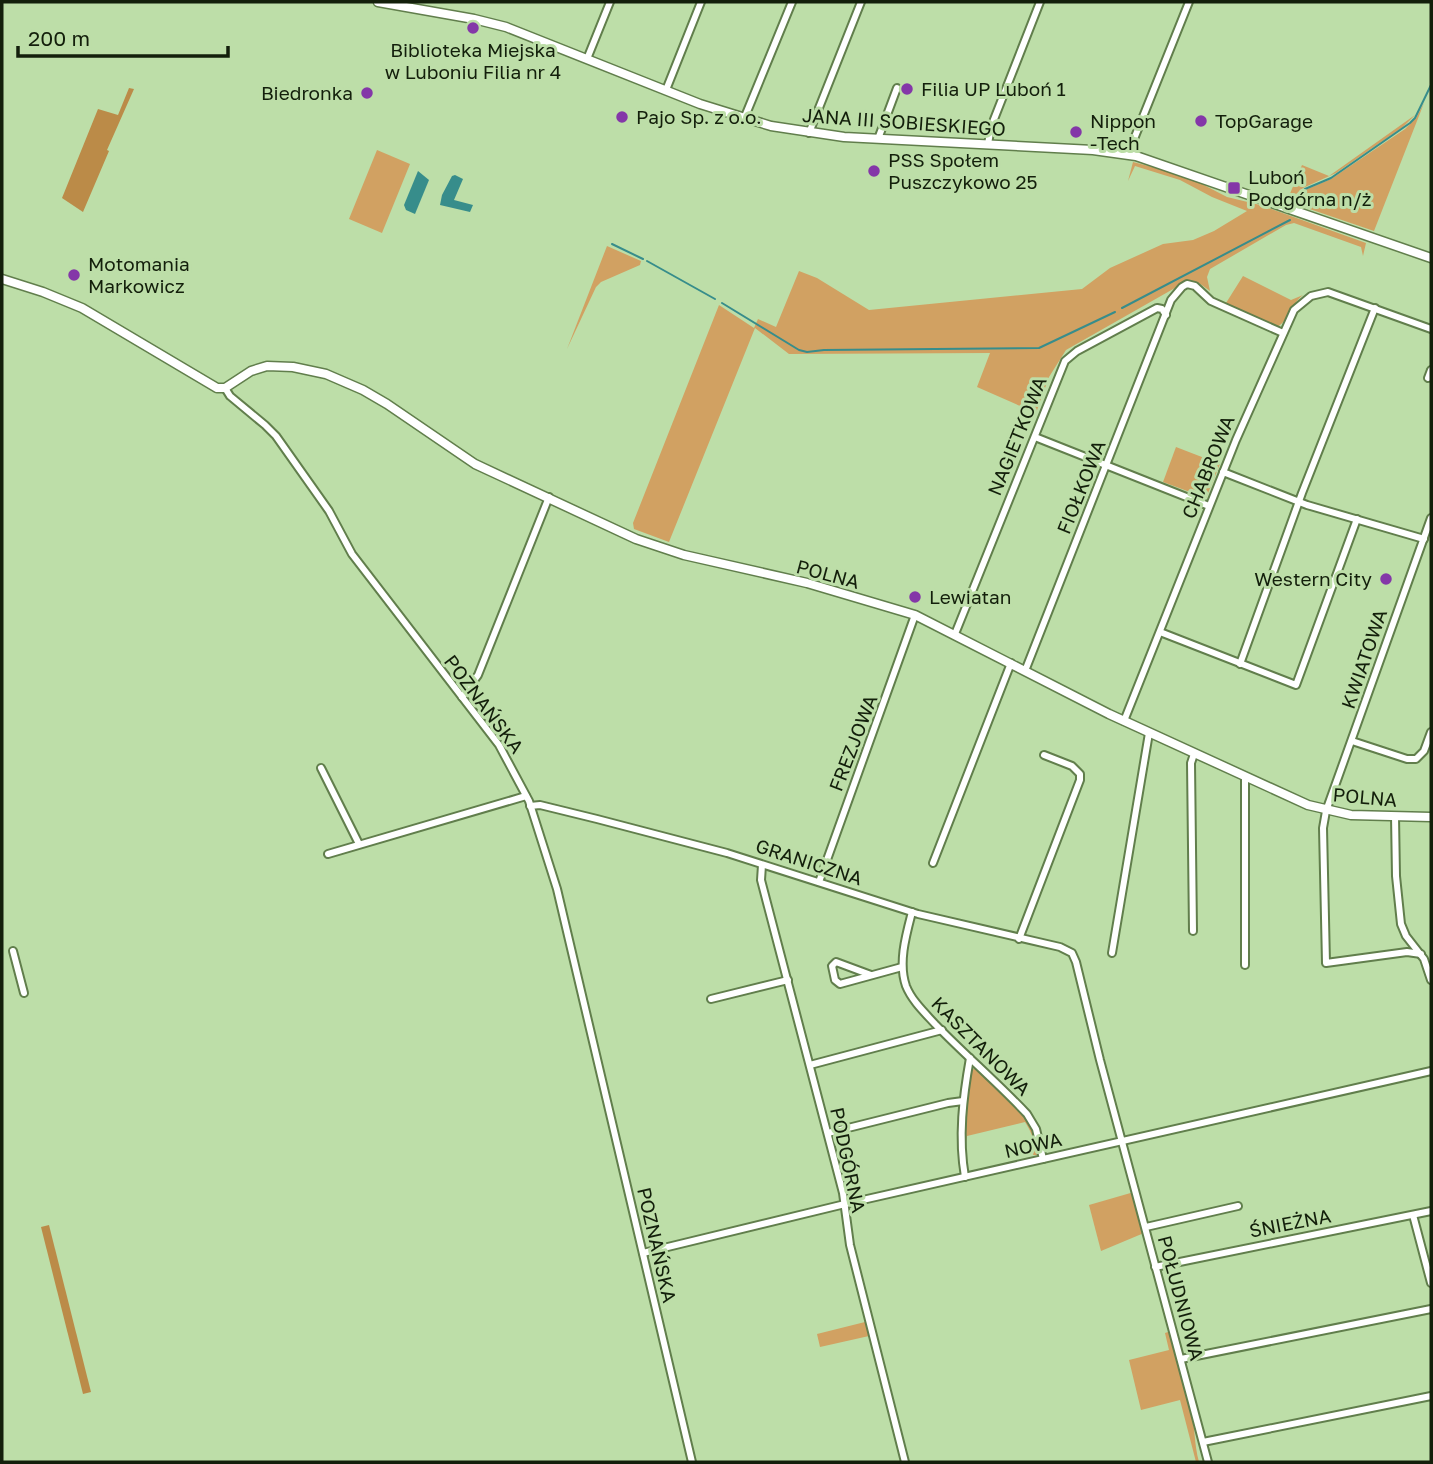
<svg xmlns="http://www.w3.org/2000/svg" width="1433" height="1464" font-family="'Golos Text',sans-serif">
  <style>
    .green { fill: #d1a162 }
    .forest { fill: #bb8b48 }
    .water { fill: #378d8b }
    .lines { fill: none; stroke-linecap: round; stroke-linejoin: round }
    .stream { stroke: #378d8b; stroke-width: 2 }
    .minor-casing { stroke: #617e4c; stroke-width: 10 }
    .tertiary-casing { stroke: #617e4c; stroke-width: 11 }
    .minor { stroke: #fff; stroke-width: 6 }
    .tertiary { stroke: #fff; stroke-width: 8 }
    .poi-dot { fill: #8437a8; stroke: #bddea8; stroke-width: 2.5 }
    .labels { text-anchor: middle; stroke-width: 6; stroke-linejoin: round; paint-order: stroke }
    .poi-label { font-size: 19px; fill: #131f0b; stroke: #bddea8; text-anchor: start }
    .street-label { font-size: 19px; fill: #131f0b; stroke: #bddea8 }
  </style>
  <rect width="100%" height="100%" fill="#bddea8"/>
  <g class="green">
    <path d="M1424 103 1374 231 1295 204 1297 196 1305 190 1331 179 1405 129 1416 118Z"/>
    <path d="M1415 115 1403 127 1336 173 1303 188 1295 195 1292 203 1282 199 1284 194 1289 196 1302 165 1329 176Z"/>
    <path d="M377 150 410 164 382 233 349 219Z"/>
    <path d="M1133 162 1156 168 1200 183 1227 197 1260 205 1366 243 1363 256 1361 247 1294 223 1286 225 1210 269 1207 277 1210 291 1199 283 1189 280 1066 350 1049 377 1036 413 977 387 990 353 789 354 755 328 669 542 634 529 633 523 719 305 754 328 758 319 776 327 799 271 817 278 869 310 1082 289 1110 268 1163 244 1193 240 1214 231 1247 211 1212 197 1180 180 1135 166 1128 181Z"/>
    <path d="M607 246 641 261 640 265 601 282 596 287 567 349Z"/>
    <path d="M1243 276 1291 300 1303 295C1291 304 1289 321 1277 327L1226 303Z"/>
    <path d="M1176 447 1220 464 1206 498 1163 482Z"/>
    <path d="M975 1068 1027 1120 1032 1129 1037 1155H1033C1037 1144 1031 1131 1025 1122L967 1136 965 1148 966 1106 971 1071Z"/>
    <path d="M1134 1192 1144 1233 1101 1251 1089 1205Z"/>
    <path d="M865 1322 869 1336 820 1347 817 1334Z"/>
    <path d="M1171 1331C1178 1356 1185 1381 1191 1407 1195 1426 1194 1444 1199 1462H1196L1180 1400 1141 1410 1129 1360 1169 1350 1165 1333Z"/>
  </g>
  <g class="forest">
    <path d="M129 88 134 89 107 150 109 151 83 212 62 198 98 109 118 115Z"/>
    <path d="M49 1225 91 1392 83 1394 41 1227Z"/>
  </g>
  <g class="water">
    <path d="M418 171 429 180 415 214 406 210 404 205Z"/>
    <path d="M455 175 463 179 454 200 473 205 470 212 440 205 442 195 452 176Z"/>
  </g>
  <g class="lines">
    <g class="stream">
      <path d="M1294 199 1305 189 1331 178 1410 123 1415 118 1431 85"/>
      <path d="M612 244 643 259"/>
      <path d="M647 261 715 299"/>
      <path d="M722 303 799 350 807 352 824 350 1039 348 1115 312"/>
      <path d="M1122 308 1290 220"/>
    </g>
    <defs>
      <g id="minor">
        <path d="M587 59 610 2"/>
        <path d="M666 90 701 2"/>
        <path d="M744 119 792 2"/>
        <path d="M809 133 861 2"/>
        <path d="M878 139 897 88"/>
        <path d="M988 144 991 127 1040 2"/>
        <path d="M1128 154 1189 2"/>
        <path d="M1428 378 1431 370"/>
        <path d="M225 388 230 396 265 425 276 436 329 511 352 554 499 745 529 801 557 889 692 1462"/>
        <path d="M1035 437 1209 506"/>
        <path d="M1223 472 1307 505 1424 539"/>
        <path d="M1160 632 1296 685 1357 519"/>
        <path d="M955 634 1065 361 1077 351 1157 308 1162 309 1166 315"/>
        <path d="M1240 664 1302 493 1375 308"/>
        <path d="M1025 671 1171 300 1182 287 1187 284 1195 286 1211 301 1283 333"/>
        <path d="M462 697 478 675 549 497"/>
        <path d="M1124 721 1236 440 1294 310 1311 296 1328 292 1431 329"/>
        <path d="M1352 741 1407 759H1416L1424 751 1431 732"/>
        <path d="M321 768 359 844"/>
        <path d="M530 806 540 805 597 819 727 853 918 914 1060 947 1072 953 1076 962 1100 1060 1208 1462"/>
        <path d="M1395 816 1396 876 1401 924 1406 936 1424 959 1431 980"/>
        <path d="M328 854 526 796"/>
        <path d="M933 863 1011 663"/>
        <path d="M762 865 761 880 843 1193 850 1245 905 1462"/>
        <path d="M819 882 915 615"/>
        <path d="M912 912C906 935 898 963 906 986 912 1001 925 1013 935 1024 965 1055 998 1083 1027 1114L1036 1129 1043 1159"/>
        <path d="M1193 931 1191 763 1194 754"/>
        <path d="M1019 939 1080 780V774L1072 766 1044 755"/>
        <path d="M13 951 24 993"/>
        <path d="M1112 953 1149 733"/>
        <path d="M1421 954 1407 952 1326 963 1323 828 1326 811 1431 518"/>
        <path d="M1245 965V777"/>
        <path d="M871 975 836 962 832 966 835 980 840 984 902 967"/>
        <path d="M711 999 788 980"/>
        <path d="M810 1065 942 1030"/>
        <path d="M828 1133 948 1103 963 1101"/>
        <path d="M965 1177C958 1137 963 1097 970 1058"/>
        <path d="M1413 1215 1431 1283"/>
        <path d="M1146 1227 1238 1206"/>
        <path d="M643 1253 845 1204 1431 1071"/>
        <path d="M1155 1267 1431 1211"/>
        <path d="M1181 1359 1431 1309"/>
        <path d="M1203 1442 1431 1396"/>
      </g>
      <g id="tertiary">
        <path d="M378 2 474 19 506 27 700 104 771 126 844 137 1093 150 1136 156 1431 258"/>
        <path d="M2 279 43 292 82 308 217 388H225L251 371 267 366 293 367 326 374 363 390 387 404 475 464 636 539 684 555 807 583 915 615 1109 714 1308 805 1351 815 1431 817"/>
      </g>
    </defs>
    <use href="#minor" class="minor-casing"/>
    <use href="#tertiary" class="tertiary-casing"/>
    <use href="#minor" class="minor"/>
    <use href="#tertiary" class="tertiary"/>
  </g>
  <g class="poi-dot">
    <circle cx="473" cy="28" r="7"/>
    <circle cx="907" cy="89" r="7"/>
    <circle cx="367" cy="93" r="7"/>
    <circle cx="622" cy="117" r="7"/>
    <circle cx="1201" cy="121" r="7"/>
    <circle cx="1076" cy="132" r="7"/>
    <circle cx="874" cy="171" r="7"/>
    <rect x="1227" y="181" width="14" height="14" rx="3.5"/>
    <circle cx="74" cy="275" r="7"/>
    <circle cx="1386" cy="579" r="7"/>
    <circle cx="915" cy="597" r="7"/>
  </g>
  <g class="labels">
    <g class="poi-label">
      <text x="473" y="57" text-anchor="middle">Biblioteka Miejska<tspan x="473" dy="22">w Luboniu Filia nr 4</tspan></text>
      <text x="921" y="96">Filia UP Luboń 1</text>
      <text x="353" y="100" text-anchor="end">Biedronka</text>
      <text x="636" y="124">Pajo Sp. z o.o.</text>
      <text x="1090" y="128">Nippon<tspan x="1090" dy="22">-Tech</tspan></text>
      <text x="1215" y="128">TopGarage</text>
      <text x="888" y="167">PSS Społem<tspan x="888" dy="22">Puszczykowo 25</tspan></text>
      <text x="1248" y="184">Luboń<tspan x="1248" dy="22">Podgórna n/ż</tspan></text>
      <text x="88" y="271">Motomania<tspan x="88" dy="22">Markowicz</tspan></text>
      <text x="1372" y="586" text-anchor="end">Western City</text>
      <text x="929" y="604">Lewiatan</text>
    </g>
    <g class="street-label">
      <text transform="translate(904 122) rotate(4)" y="7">JANA III SOBIESKIEGO</text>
      <text transform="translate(1017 436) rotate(-68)" y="7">NAGIETKOWA</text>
      <text transform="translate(1208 467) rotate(-68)" y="7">CHABROWA</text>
      <text transform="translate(1081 487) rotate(-68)" y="7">FIOŁKOWA</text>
      <text transform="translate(828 574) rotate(15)" y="7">POLNA</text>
      <text transform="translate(1364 659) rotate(-71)" y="7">KWIATOWA</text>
      <text transform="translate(484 704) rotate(53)" y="7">POZNAŃSKA</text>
      <text transform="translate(853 743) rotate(-69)" y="7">FREZJOWA</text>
      <text transform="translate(1365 797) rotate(5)" y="7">POLNA</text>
      <text transform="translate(809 862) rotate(18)" y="7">GRANICZNA</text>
      <text transform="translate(981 1046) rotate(45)" y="7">KASZTANOWA</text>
      <text transform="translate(1033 1145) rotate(-13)" y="7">NOWA</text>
      <text transform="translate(848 1160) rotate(78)" y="7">PODGÓRNA</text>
      <text transform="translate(1290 1223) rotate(-11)" y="7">ŚNIEŻNA</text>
      <text transform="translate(657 1245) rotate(77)" y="7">POZNAŃSKA</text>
      <text transform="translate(1181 1298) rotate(75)" y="7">POŁUDNIOWA</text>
    </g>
  </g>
  <rect width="1433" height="1464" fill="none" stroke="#131f0b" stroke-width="7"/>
  <path d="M18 46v10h210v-10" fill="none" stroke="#131f0b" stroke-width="3.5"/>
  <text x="28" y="46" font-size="21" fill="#131f0b" stroke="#bddea8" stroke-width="5" paint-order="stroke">200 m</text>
</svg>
